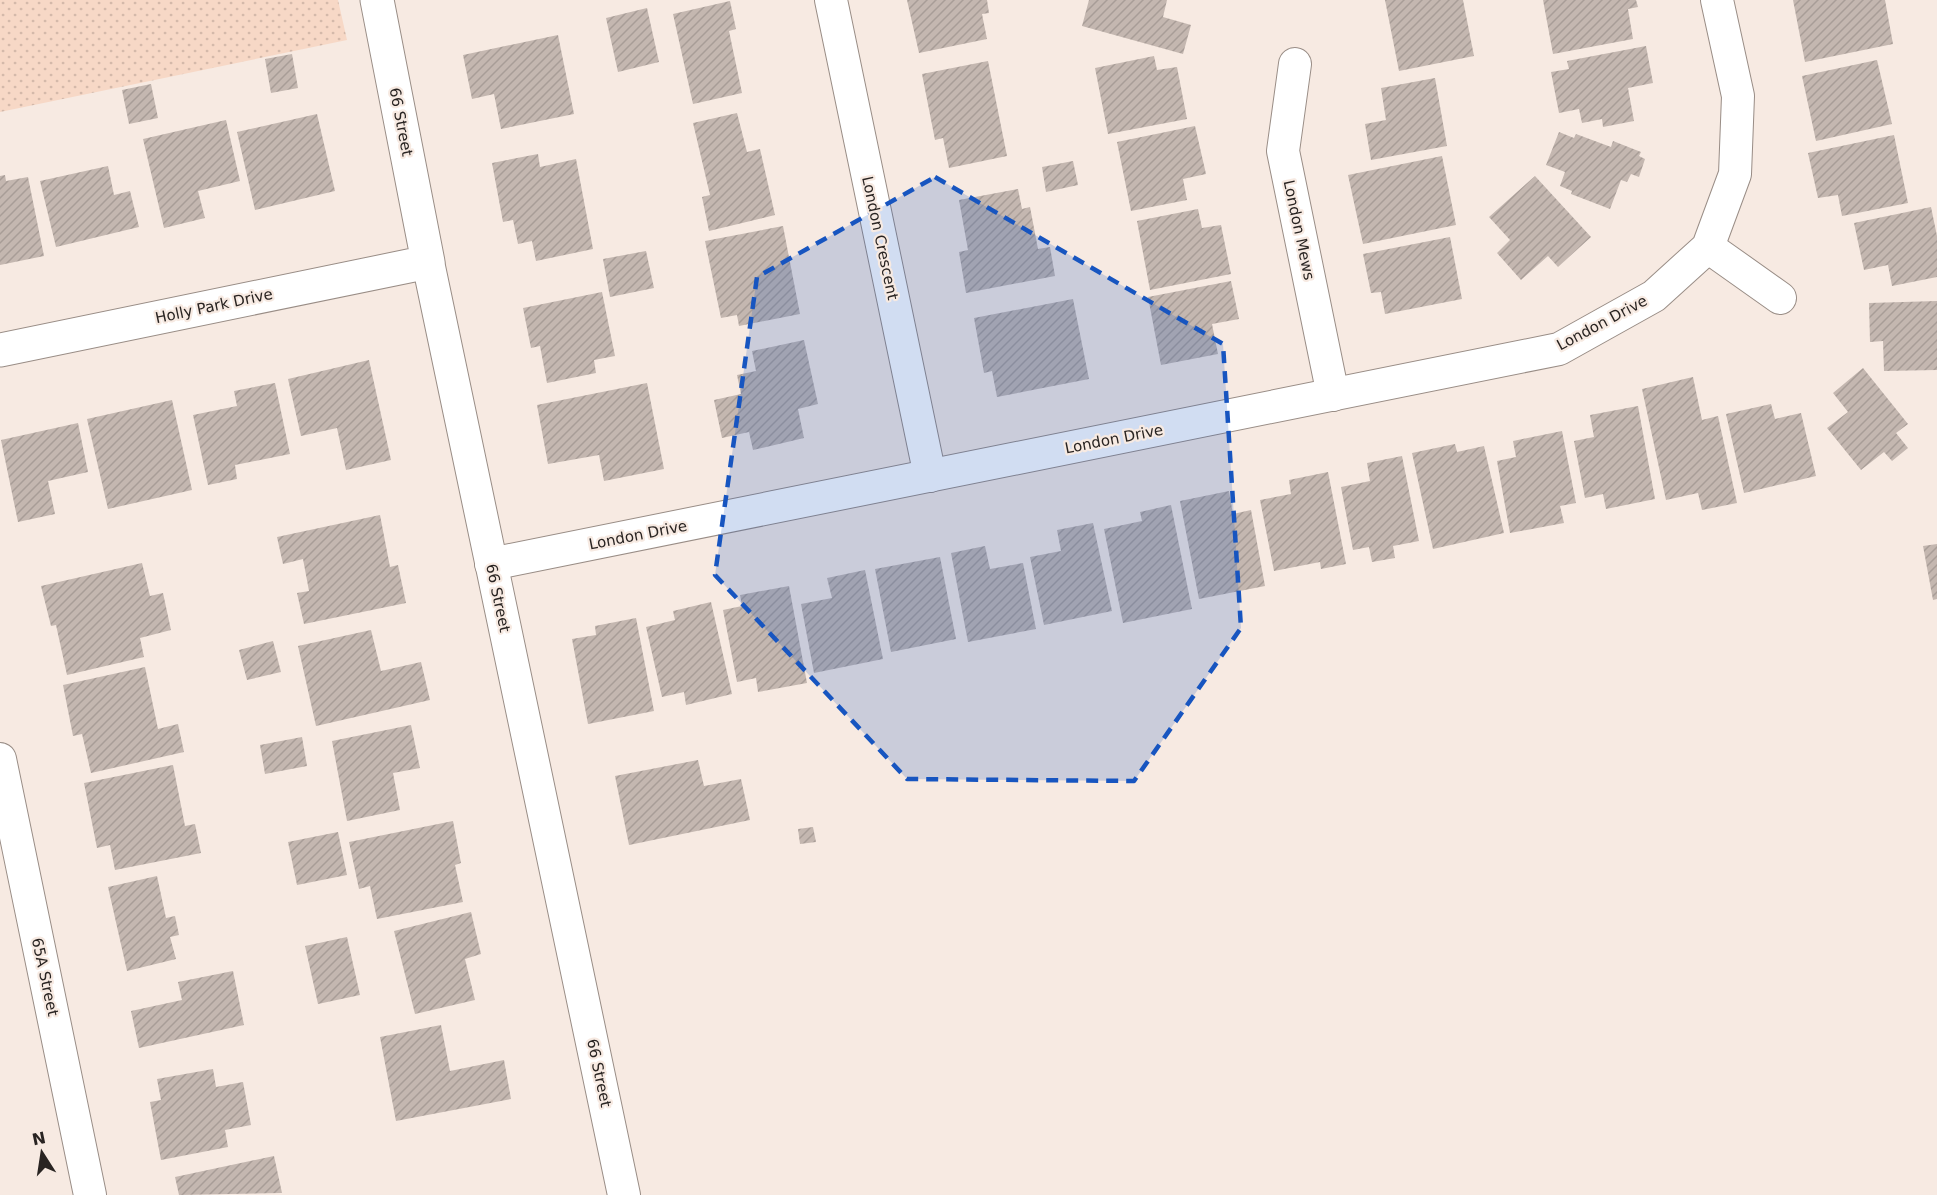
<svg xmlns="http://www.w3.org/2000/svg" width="1937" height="1195" font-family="'DejaVu Sans',sans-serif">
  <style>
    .grass { fill: url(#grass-dots) }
    .building { fill: url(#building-hatch) }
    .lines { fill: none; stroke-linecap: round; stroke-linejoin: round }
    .minor-casing { stroke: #998d86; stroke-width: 34 }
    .tertiary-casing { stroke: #998d86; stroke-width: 35 }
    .minor { stroke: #fff; stroke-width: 32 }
    .tertiary { stroke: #fff; stroke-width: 33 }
    .marked { fill: #1755c0; fill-opacity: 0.2; stroke: #1755c0; stroke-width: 4.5; stroke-dasharray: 12 8; stroke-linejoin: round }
    .labels { text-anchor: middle; stroke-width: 4.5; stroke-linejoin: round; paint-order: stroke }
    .street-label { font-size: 15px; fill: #292422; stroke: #f7eae2 }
  </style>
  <defs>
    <pattern id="grass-dots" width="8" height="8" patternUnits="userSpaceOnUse" patternTransform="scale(1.5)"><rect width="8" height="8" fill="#f7d8c6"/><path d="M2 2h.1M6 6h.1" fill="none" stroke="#d4b9aa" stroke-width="1.8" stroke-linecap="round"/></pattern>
    <pattern id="building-hatch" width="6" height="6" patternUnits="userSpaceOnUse" patternTransform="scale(1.5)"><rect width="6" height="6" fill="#c4b7b0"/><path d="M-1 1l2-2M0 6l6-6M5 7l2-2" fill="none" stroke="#a89d97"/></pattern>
  </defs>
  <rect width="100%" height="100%" fill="#f7eae2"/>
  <path class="grass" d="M0 0H338L347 40 0 112Z"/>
  <g class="building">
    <path d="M907 0H987L989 13 982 14 987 39 919 53Z"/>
    <path d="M1089 0H1167L1163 17 1191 25 1183 54 1082 26Z"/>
    <path d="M1385 0H1463L1474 56 1399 71Z"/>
    <path d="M1543 0H1636L1638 7 1628 9 1633 39 1553 54Z"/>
    <path d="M1793 0H1885L1893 44 1805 62Z"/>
    <path d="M730 1 736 29 729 31 742 93 693 104 673 14Z"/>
    <path d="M647 8 659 62 618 72 606 18Z"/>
    <path d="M558 35 574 114 501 129 494 94 472 99 463 55Z"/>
    <path d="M1646 46 1653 83 1628 88 1634 121 1603 127 1602 119 1582 123 1579 109 1559 113 1551 72 1569 69 1567 61Z"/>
    <path d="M292 54 298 88 271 93 265 59Z"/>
    <path d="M1154 56 1157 70 1177 67 1187 119 1108 134 1095 68Z"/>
    <path d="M1877 60 1892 124 1816 141 1802 76Z"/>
    <path d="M988 61 1007 156 949 168 943 138 935 140 922 74Z"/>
    <path d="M1435 78 1447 146 1371 160 1365 124 1386 120 1381 88Z"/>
    <path d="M151 84 158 118 129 124 122 90Z"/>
    <path d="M737 113 747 152 760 149 775 215 709 231 702 197 710 195 693 123Z"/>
    <path d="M317 114 335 191 255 210 237 132Z"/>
    <path d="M226 120 240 181 198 191 205 218 164 228 143 139Z"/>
    <path d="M1195 126 1206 174 1183 179 1187 200 1131 211 1117 142Z"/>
    <path d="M1559 132 1574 138 1576 134 1611 147 1613 141 1641 152 1639 156 1645 159 1639 177 1631 174 1627 182 1621 180 1610 209 1571 194 1572 191 1560 186 1565 172 1546 165Z"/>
    <path d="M1894 135 1908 203 1842 216 1838 195 1818 198 1808 153Z"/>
    <path d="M538 154 540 167 576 159 593 249 536 261 532 241 518 244 513 220 503 222 492 163Z"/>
    <path d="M1442 156 1456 225 1363 244 1348 175Z"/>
    <path d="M1073 161 1078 185 1046 192 1042 167Z"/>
    <path d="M108 166 114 195 130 191 139 227 56 247 40 181Z"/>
    <path d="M5 175 6 181 28 177 44 256 0 265V176Z"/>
    <path d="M1535 176 1591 237 1558 267 1548 256 1521 280 1497 253 1510 240 1489 217Z"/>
    <path d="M1018 189 1022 209 1030 207 1038 249 1050 247 1055 276 966 293 959 252 968 250 959 200Z"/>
    <path d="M1931 207 1937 236V277L1892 286 1888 265 1864 270 1854 223Z"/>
    <path d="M1198 209 1202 228 1221 225 1231 274 1150 290 1137 221Z"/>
    <path d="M783 226 800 314 739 326 737 315 721 318 705 241Z"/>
    <path d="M1450 237 1462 299 1385 314 1381 292 1371 293 1363 254Z"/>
    <path d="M646 251 654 288 610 297 603 259Z"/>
    <path d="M1231 281 1239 319 1212 324 1218 354 1161 365 1148 297Z"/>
    <path d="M602 292 615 356 594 360 596 373 547 383 540 346 531 348 523 308Z"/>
    <path d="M1073 299 1089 379 997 397 992 371 984 373 974 318Z"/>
    <path d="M1937 301V370L1884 371 1883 341 1870 342 1869 303Z"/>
    <path d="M804 340 818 404 798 409 804 438 753 450 749 432 722 438 714 400 741 394 737 375 756 371 752 351Z"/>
    <path d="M369 360 391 460 346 470 337 428 301 436 288 379Z"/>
    <path d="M1863 368 1908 424 1896 433 1908 448 1892 461 1884 452 1861 470 1827 428 1848 412 1833 393Z"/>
    <path d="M1693 377 1702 420 1718 416 1737 503 1702 510 1698 493 1666 500 1642 389Z"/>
    <path d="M275 383 290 454 235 465 237 479 208 485 193 415 237 406 234 391Z"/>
    <path d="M647 383 664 469 604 481 599 455 548 464 537 405Z"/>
    <path d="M172 400 192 490 108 509 87 419Z"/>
    <path d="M1771 404 1775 419 1801 413 1816 476 1744 493 1726 414Z"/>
    <path d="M1638 406 1655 499 1606 509 1603 494 1585 498 1574 441 1594 437 1590 415Z"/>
    <path d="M78 423 88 472 48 481 55 514 18 522 1 440Z"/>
    <path d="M1562 431 1576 503 1560 506 1564 523 1510 533 1497 461 1516 457 1513 441Z"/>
    <path d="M1455 444 1457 452 1484 446 1504 533 1433 549 1412 453Z"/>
    <path d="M1402 456 1419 541 1393 546 1395 558 1372 562 1369 547 1353 550 1341 487 1370 481 1367 463Z"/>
    <path d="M1328 472 1346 564 1321 569 1320 562 1274 571 1260 500 1291 494 1289 480Z"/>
    <path d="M1229 491 1233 514 1251 510 1265 586 1199 599 1180 501Z"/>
    <path d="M1171 505 1192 609 1123 623 1104 529 1142 521 1140 512Z"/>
    <path d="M380 515 390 567 398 565 406 603 304 624 297 593 309 591 303 559 283 564 277 537Z"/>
    <path d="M1093 523 1112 611 1044 625 1030 557 1061 551 1057 530Z"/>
    <path d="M1937 544V599L1933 600 1923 546Z"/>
    <path d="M985 546 990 569 1023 563 1036 629 968 642 951 553Z"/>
    <path d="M940 557 956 639 891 652 875 569Z"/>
    <path d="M142 563 150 596 163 593 171 630 140 638 144 657 67 675 56 625 51 626 41 586Z"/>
    <path d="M865 570 883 659 814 673 801 604 832 598 827 578Z"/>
    <path d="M789 586 807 683 758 692 756 678 737 682 723 610 742 606 740 595Z"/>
    <path d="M711 602 732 694 686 705 684 692 662 697 646 627 675 620 673 611Z"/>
    <path d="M636 618 654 711 588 724 572 639 596 635 595 626Z"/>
    <path d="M371 630 381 671 421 662 430 700 316 726 298 646Z"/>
    <path d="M273 641 281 672 247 680 239 650Z"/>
    <path d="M145 667 158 729 178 724 184 752 91 773 82 734 73 736 63 685Z"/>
    <path d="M411 725 420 768 393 773 400 810 347 821 332 741Z"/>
    <path d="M302 737 307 766 265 774 260 745Z"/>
    <path d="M698 760 704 786 741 779 750 820 629 845 615 776Z"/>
    <path d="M173 765 185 826 195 824 201 853 115 870 110 845 97 848 84 783Z"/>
    <path d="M453 821 461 863 455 865 463 902 377 919 370 886 359 889 349 842Z"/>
    <path d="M813 827 816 842 800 844 798 829Z"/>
    <path d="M338 832 347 875 297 885 288 842Z"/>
    <path d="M157 876 166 918 175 916 179 935 170 937 176 959 127 971 108 887Z"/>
    <path d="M471 912 481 954 465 959 475 1000 415 1014 394 931Z"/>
    <path d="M347 937 360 995 318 1004 305 946Z"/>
    <path d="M233 971 244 1025 139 1048 131 1011 182 1000 178 982Z"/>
    <path d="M441 1025 450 1071 504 1060 511 1099 396 1121 380 1037Z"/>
    <path d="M213 1069 216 1087 243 1082 251 1125 225 1130 228 1147 161 1160 150 1102 161 1100 157 1079Z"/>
    <path d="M274 1156 282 1193 179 1195 175 1177Z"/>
  </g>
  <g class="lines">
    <defs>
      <g id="minor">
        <path d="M831 0 930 476"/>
        <path d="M1295 64 1283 151 1333 395"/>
        <path d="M1708 247 1780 298"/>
        <path d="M428 262 624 1195"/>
        <path d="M491 564 1559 349 1654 296 1708 247 1735 174 1738 96 1717 0"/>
        <path d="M0 759 90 1195"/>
      </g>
      <path id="tertiary" d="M0 350 428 262 377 0"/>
    </defs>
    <use href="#minor" class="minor-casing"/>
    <use href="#tertiary" class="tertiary-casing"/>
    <use href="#minor" class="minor"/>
    <use href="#tertiary" class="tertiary"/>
  </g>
  <path class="marked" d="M935 177 1223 344 1241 628 1134 781 907 779 715 575 757 277Z"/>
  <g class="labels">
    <g class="street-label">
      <text transform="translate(401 122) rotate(79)" y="5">66 Street</text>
      <text transform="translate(1299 230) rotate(78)" y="5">London Mews</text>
      <text transform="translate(880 238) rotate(78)" y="5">London Crescent</text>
      <text transform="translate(214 306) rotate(-12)" y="5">Holly Park Drive</text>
      <text transform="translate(1602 323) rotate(-28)" y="5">London Drive</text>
      <text transform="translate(1114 439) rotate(-11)" y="5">London Drive</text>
      <text transform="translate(638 535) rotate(-11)" y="5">London Drive</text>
      <text transform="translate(498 598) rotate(78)" y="5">66 Street</text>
      <text transform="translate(45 977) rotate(78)" y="5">65A Street</text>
      <text transform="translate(599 1073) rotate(78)" y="5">66 Street</text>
    </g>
  </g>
  <g transform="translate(42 1153) rotate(348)" stroke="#f7eae2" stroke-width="4.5" paint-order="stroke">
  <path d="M0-4.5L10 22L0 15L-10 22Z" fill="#292422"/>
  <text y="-9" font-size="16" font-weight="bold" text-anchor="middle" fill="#292422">N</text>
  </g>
</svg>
